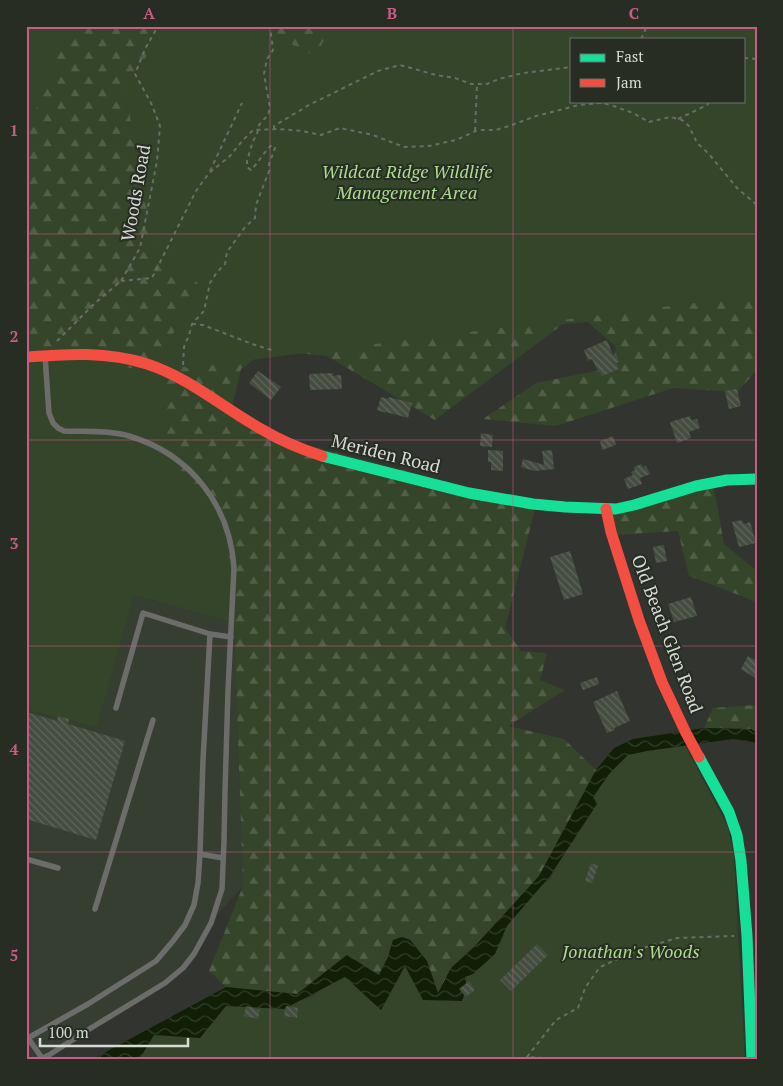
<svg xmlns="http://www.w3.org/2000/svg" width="783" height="1086" font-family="'PT Serif',serif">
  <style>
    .built { fill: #353e30 }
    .forest { fill: url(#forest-firs); fill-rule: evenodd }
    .green { fill: #354529; fill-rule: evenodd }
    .water { fill: url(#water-waves) }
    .building { fill: url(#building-back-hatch) }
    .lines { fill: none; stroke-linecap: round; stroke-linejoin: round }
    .path { stroke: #696c68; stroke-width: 2; stroke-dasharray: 4 4; stroke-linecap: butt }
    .lane { stroke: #6c6d6b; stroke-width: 5.5 }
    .fast { stroke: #16e098; stroke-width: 11 }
    .jam { stroke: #f24e42; stroke-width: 11 }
    .grid { fill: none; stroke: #c95c86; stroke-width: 1; stroke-opacity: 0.55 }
    .labels { text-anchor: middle; stroke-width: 4; stroke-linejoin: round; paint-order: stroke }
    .park-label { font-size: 18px; font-style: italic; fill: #abdd8c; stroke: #272d23 }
    .street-label { font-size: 18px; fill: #d7dbd5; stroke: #272d23 }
    .neatline { fill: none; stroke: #c95c86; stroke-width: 2 }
    .grid-label { font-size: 16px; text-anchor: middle; font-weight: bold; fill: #c95c86 }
  </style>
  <defs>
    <pattern id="forest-firs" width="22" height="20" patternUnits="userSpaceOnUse" patternTransform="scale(1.25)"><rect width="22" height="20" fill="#354529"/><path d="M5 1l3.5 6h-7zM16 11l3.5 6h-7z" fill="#525f47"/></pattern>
    <pattern id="water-waves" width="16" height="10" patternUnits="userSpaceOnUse" patternTransform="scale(1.25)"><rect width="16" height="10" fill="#101f06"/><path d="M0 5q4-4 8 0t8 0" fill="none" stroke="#323f29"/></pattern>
    <pattern id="building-back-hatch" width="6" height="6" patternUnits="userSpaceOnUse" patternTransform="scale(1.25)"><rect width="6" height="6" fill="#454d40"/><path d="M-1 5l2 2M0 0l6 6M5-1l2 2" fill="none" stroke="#5f665b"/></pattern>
  </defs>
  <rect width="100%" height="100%" fill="#32352f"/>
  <path class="built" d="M134 595 234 623 243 886 218 914 177 977 34 1060H26V710L97 727Z"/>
  <g class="forest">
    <path d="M26 26H757V370L737 392 673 388 556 426 483 419 536 383 611 368 616 347 588 322 563 324 435 420 327 356 267 350 241 369 232 408 285 439 536 505 505 628 521 651 547 653 540 680 565 690 508 726 564 739 596 770 539 876 475 946 451 968 438 994 427 961 410 939 402 937 393 940 388 957 379 975 347 955 297 994 226 987 209 971 243 886 234 623 26 358ZM572 39H744V101H572Z"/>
    <path d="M713 483 724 544 757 571V602L689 576 678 531 613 535 609 510Z"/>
    <path d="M757 705V733L751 729 704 728 713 708Z"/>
  </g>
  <g class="green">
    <path d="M26 26H70L26 134Z"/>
    <path d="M162 26H255L315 56 332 26H757V295L187 368 162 356 198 283 155 253 126 95ZM572 39H744V101H572Z"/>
    <path d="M43 356 166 373 163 450 226 520 234 623 134 595 97 727 26 710V358Z"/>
    <path d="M680 736 718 808 728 828 734 856 745 1060H134L135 1043 213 1005 262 1004 301 1000 311 997 323 988 339 970 369 994 397 958 431 990 443 996 529 893 550 880 568 837 616 763 641 745Z"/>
  </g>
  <path class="water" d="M704 728 751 729 757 733V744L753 742 733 739 647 751 628 755 609 774 593 797 597 804 550 876 507 926 495 954 473 974 465 977 467 987 462 1001 423 1000 405 966 381 1010 345 977 284 1009 226 1006 200 1038 154 1035 139 1060H91L226 987 297 994 347 955 379 975 388 957 393 940 402 937 410 940 427 961 438 993 451 968 475 946 539 876 596 770 614 748 633 739Z"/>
  <g class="building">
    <path d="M607 340 613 355 616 353 619 362 616 363 619 369 602 376 599 371H598L592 359 588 361 584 350Z"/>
    <path d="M258 371 281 387 271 400 249 383Z"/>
    <path d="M333 373V376L341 375 342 389 310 390 309 374Z"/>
    <path d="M737 389 741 406 729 409 725 391Z"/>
    <path d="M381 397 388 399 389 397 412 403 408 418 386 412V413L377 410Z"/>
    <path d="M690 416 691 420 697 419 700 428 689 432 691 438 677 443 670 422Z"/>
    <path d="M481 433 493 435 492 447 480 446Z"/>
    <path d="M613 436 616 445 602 450 600 441Z"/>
    <path d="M488 450 503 451V471L491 470V462H488Z"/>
    <path d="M552 450 554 468 555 469 534 471 521 467 523 459 544 465 542 451Z"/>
    <path d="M641 464 643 467 646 466 650 474 640 478 642 484 628 489 624 479 633 475 631 472 635 470 634 467Z"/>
    <path d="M742 520 744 524 750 522 756 543 739 547 732 522Z"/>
    <path d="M664 545 667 561 656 563 653 547Z"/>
    <path d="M570 551 583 594 564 600 550 557Z"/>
    <path d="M691 597 697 616 674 622 668 604Z"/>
    <path d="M748 656 755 660 757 657V679L741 669Z"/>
    <path d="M597 677 599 684 583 690 580 683Z"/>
    <path d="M617 691 630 721 614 728 615 730 607 733 593 702Z"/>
    <path d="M26 712 57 721 58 716 69 719 68 724 125 741 96 840 26 819Z"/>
    <path d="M591 863 598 866 592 883 585 881Z"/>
    <path d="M537 944 548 955 511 991 500 980Z"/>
    <path d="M469 981 475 990 466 997 459 989Z"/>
    <path d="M246 1006 260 1010 258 1019 244 1016Z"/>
    <path d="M286 1006 298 1008 297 1018 284 1016Z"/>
  </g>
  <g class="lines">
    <g class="path">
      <path d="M284 26 288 28 289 26"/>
      <path d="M641 39 647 26"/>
      <path d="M744 58 757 59"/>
      <path d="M678 119 707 105 710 101"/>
      <path d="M274 129V126L309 105 378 71 400 65 436 75 455 78 471 84H487L499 79 523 73 572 67"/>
      <path d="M475 131 477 84"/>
      <path d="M210 171 242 103"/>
      <path d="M121 281 152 278 196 191 209 173 229 157 243 140 253 130 278 129 302 131 321 135 340 128 373 135 404 147 429 146 456 140 478 130H496L512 125 536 116 579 105 601 103 611 105 633 113 649 122 670 117 682 120 689 126 697 143 708 153 737 188 757 205"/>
      <path d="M192 324 203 325 255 345 272 350"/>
      <path d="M57 341 94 304 121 281 140 248 157 161 160 126 152 105 135 74 145 49 158 26"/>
      <path d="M183 365 184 347 189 335 192 324 204 311 210 283 217 272 225 264 227 252 245 227 255 218 256 205 269 171V164L275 148 272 145C266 149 258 163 251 170L247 167V161L253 141 257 134 259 125 268 115 270 108 264 74 267 59 273 50 270 26"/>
      <path d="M527 1057 556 1020 578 1008 585 988 600 967 640 949 677 938 734 936"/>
      <path d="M524 1060 527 1057 558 1059V1060"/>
    </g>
    <g class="lane">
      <path d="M116 708 143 613 210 634"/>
      <path d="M223 858 200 854 203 760 210 634 231 637"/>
      <path d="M26 859 58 868"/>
      <path d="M95 909 153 720"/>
      <path d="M42 1058 28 1038 88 1004 156 961 173 941 185 925 194 905 198 883 200 854"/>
      <path d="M39 1060 49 1055 91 1028 165 983 183 968 194 954 211 923 222 889 224 841 225 791 228 690 234 568C230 505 190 454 129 436 109 430 84 432 64 431L58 428 53 423 49 413 45 356"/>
    </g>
    <g class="fast">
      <path d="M322 456 469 493 533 504 565 507 616 509 634 505 696 486 727 480 757 479"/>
      <path d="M699 757 729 812 737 835 741 861 747 936 752 1060"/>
    </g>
    <g class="jam">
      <path d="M26 357C66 354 108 351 147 364 190 378 223 408 263 430 281 441 301 449 322 456"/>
      <path d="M606 509 611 532 639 620 662 682 686 733 699 757"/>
    </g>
  </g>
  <path class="grid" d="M270 26V1060M513 26V1060M26 234H757M26 440H757M26 646H757M26 852H757"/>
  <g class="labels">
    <g class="park-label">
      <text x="407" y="178">Wildcat Ridge Wildlife<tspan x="407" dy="21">Management Area</tspan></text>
      <text x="631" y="958">Jonathan's Woods</text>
    </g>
    <g class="street-label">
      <text transform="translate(136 193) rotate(-80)" y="6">Woods Road</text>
      <text transform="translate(386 454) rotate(14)" y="6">Meriden Road</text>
      <text transform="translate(667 634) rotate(69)" y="6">Old Beach Glen Road</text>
    </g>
  </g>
  <rect width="783" height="1086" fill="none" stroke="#272d23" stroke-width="55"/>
  <rect x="570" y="38" width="175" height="65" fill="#272d23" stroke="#6d736a"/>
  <rect x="580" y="54" width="25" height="8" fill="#16e098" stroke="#6d736a"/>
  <text x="616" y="62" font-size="15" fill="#d7dbd5">Fast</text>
  <rect x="580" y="79" width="25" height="8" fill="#f24e42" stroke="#6d736a"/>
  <text x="616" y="88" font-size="15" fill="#d7dbd5">Jam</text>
  <path d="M40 1038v8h148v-8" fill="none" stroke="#d7dbd5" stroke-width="2.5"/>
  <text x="48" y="1038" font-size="15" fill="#d7dbd5" stroke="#272d23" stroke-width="4" paint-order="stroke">100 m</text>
  <rect x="28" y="28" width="728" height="1030" class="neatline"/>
  <g class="grid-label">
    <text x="149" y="19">A</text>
    <text x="392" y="19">B</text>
    <text x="634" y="19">C</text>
    <text x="14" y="136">1</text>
    <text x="14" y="342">2</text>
    <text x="14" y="549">3</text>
    <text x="14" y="755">4</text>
    <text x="14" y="961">5</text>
  </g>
</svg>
